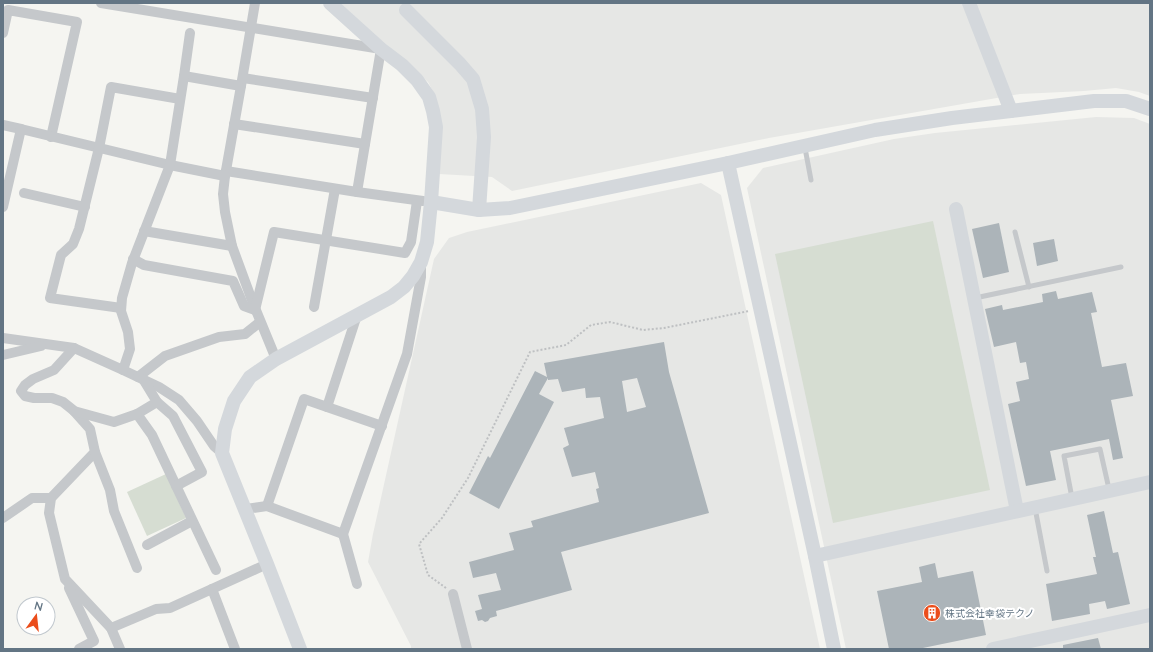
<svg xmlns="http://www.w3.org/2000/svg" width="1153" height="652" font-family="Lato,'Noto Sans JP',sans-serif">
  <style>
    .built { fill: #e6e7e5 }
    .green { fill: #d6ddd2 }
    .building { fill: #acb4b9; fill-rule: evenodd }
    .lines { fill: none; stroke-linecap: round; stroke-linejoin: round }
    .path { stroke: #bec0c2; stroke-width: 2; stroke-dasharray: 2 2; stroke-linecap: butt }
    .lane { stroke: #c5c8cb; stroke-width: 5 }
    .street { stroke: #c5c8cb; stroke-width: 10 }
    .secondary { stroke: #d4d8dc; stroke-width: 14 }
    .labels { text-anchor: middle; stroke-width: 4; stroke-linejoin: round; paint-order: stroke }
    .poi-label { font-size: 10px; fill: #637584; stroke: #fff; text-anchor: start }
  </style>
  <rect width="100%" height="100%" fill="#f5f5f1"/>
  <g class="built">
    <path d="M340 3H1150V96L1139 92 1116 88 1084 91 1020 94 769 138 512 191 492 177 439 174 436 97 428 82Z"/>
    <path d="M1096 117 1134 118 1150 124V649H846L747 188 763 168 894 139 935 133Z"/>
    <path d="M701 183 721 195 820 649H411V646L368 562 373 534 434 259 449 238 467 232Z"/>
  </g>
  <g class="green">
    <path d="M933 221 990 490 833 523 775 254Z"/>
    <path d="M166 474 186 518 147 536 127 492Z"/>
  </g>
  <g class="building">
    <path d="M999 223 1009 272 983 278 972 229Z"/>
    <path d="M1054 239 1058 261 1037 266 1033 243Z"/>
    <path d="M1056 291 1058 299 1092 292 1097 312 1091 313 1102 367 1126 363 1133 396 1111 400 1123 458 1113 460 1109 439 1050 451 1056 480 1026 486 1008 404 1020 401 1016 382 1029 379 1026 362 1020 363 1016 342 994 347 985 309 1002 305 1003 310 1043 302 1042 294Z"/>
    <path d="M664 342 669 372 709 513 561 552 572 590 496 611 497 616 490 618 488 621 485 622 482 620 478 621 475 611 482 609 478 595 501 590 496 573 473 578 469 562 514 550 509 533 533 527 531 521 599 502 596 489 599 488 595 472 572 477 563 448 569 445 564 428 604 418 600 397 586 398 585 388 562 392 558 379 548 380V378L539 394 554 402 499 509 469 493 488 456 490 458 535 371 547 377 544 363ZM637 378 646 407 627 412 622 381Z"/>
    <path d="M1104 511 1113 553 1118 552 1130 604 1107 609 1105 601 1089 604 1090 614 1052 621 1046 584 1097 574 1093 557H1096L1087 515Z"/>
    <path d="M935 563 938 578 973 571 986 635 918 649H889L877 591 922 582 919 567Z"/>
    <path d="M1098 638 1101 649H1063V645Z"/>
  </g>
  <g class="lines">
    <path class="path" d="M446 588 428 575 419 544 442 518 468 478 530 352 566 345 591 325 610 322 643 330 664 328 749 311"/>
    <g class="lane">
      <path d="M805 148 811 180"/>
      <path d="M1015 232 1029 287"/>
      <path d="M975 298 1121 267"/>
      <path d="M1072 498 1064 456 1100 449 1109 489"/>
      <path d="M1035 508 1047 571"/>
    </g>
    <g class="street">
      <path d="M101 3 381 49 357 192"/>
      <path d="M255 3 241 86 225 176 223 194 225 212 232 246 253 303 276 359"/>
      <path d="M3 33 8 10 77 22 51 137"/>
      <path d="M184 76 241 86"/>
      <path d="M243 78 373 98"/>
      <path d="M234 124 365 144"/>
      <path d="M3 125 21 129"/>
      <path d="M226 171 357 192 423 201"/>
      <path d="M24 193 85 207"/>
      <path d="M3 207 21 129 170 165 225 176"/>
      <path d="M144 231 232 246"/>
      <path d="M133 259 144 265 233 281 244 306 255 310 274 232 405 253 411 242 417 201"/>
      <path d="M314 307 335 189"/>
      <path d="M121 308 50 298 61 255 73 244 79 229 99 148 111 87 180 99"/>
      <path d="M3 338 74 348 123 370 159 387 179 400 197 421 214 446 222 453"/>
      <path d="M74 348 54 370 33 379 25 385 21 391 25 396 34 398H52L63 402 73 410 90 429 95 452 51 498 49 513 65 579 111 628 120 649"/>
      <path d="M3 355 41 346"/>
      <path d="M123 370 130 349 128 332 121 311 122 298 132 263 170 165 184 76 190 33"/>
      <path d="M138 377 165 356 219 337 245 334 260 322"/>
      <path d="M143 379 157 402 137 414 152 435 216 570"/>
      <path d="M157 402 173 416 202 472 176 486"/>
      <path d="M327 407 357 315"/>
      <path d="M74 411 114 422 137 414"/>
      <path d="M95 452 110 490 114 511 137 568"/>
      <path d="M267 506 304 399 382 426"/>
      <path d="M246 509 267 506 343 534 407 354 421 277V262"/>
      <path d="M3 518 32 498H51"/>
      <path d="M343 534 357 584"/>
      <path d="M147 545 192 521"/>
      <path d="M69 588 94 641 79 649"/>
      <path d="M212 589 235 649"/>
      <path d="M453 594 467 649"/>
      <path d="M111 628 156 609 170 608 267 564"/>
    </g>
    <g class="secondary">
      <path d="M969 3 1011 111"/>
      <path d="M406 10 460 64 473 79 482 109 484 137 479 210"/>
      <path d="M728 163 815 556 834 649"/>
      <path d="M431 202 479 210 510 208 728 163 875 130 952 118 1094 101H1126L1150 109"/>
      <path d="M956 209 1017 511"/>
      <path d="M815 556 1150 482"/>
      <path d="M300 649 267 564 222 453 225 429 234 401 250 377 276 359 391 297 404 287 413 276 421 262 427 242 431 202 436 127 433 111 429 97 417 80 402 65 381 49 330 3"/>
      <path d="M993 649 1150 615"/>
    </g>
  </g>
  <defs>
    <symbol id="building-disc" viewBox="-11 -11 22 22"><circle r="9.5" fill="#eb4d1b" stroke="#fff"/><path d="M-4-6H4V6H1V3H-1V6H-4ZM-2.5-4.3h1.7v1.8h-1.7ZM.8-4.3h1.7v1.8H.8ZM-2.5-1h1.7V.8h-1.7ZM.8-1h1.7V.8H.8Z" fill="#fff"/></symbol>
  </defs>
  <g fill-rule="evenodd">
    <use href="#building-disc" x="922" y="603" width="20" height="20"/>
  </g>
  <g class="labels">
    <g class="poi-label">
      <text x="945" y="617">株式会社幸袋テクノ</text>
    </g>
  </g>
  <rect width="1153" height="652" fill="none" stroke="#637584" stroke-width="8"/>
  <g transform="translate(36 616) rotate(15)"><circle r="19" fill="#ffffff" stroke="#c1c8ce"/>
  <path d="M0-3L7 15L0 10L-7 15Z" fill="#eb4d1b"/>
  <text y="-6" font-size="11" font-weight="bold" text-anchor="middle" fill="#637584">N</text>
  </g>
</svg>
